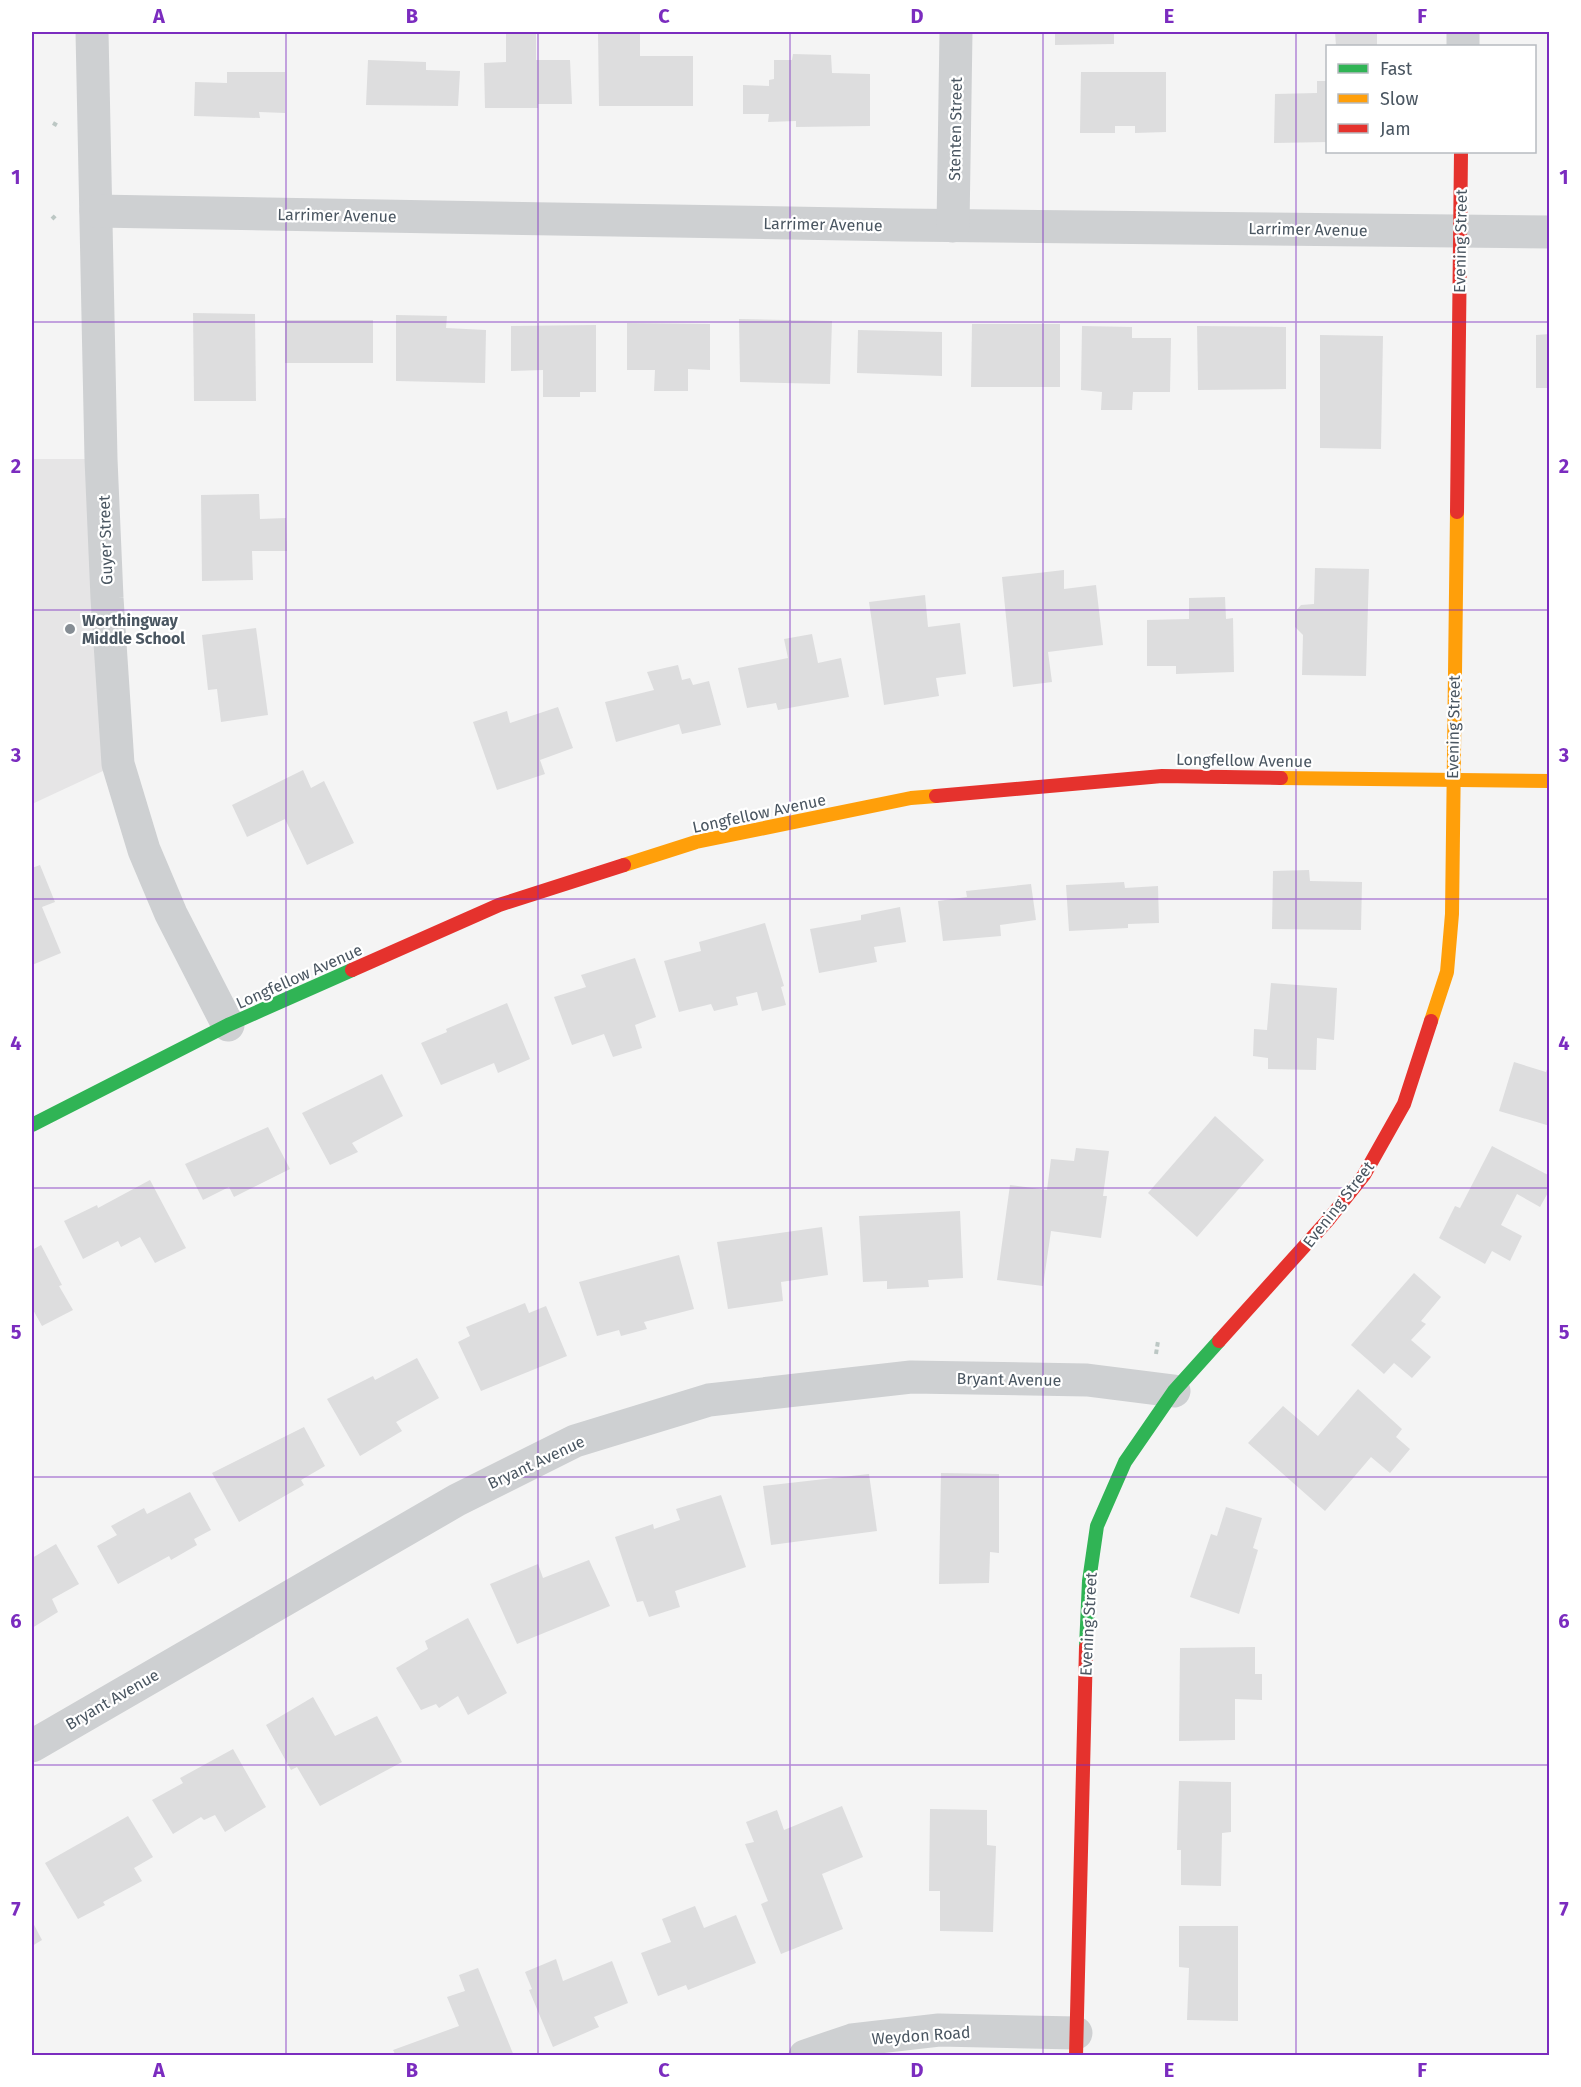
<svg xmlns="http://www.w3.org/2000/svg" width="1581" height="2087" font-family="'Fira Sans',sans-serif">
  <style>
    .education { fill: #e6e5e6 }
    .building { fill: #ddddde }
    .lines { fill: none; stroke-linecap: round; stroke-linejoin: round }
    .path { stroke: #bcc7c4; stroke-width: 4; stroke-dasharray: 4.5 3; stroke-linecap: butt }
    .street { stroke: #ced0d2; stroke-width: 33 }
    .fast { stroke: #30b455; stroke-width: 14 }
    .slow { stroke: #ff9f0a; stroke-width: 14 }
    .jam { stroke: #e5322d; stroke-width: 14 }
    .grid { fill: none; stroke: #7b2cbf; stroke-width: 1.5; stroke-opacity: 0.55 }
    .poi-dot { fill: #868d94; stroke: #fff; stroke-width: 2 }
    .labels { text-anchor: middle; stroke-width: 4.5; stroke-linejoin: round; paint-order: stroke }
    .street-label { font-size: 16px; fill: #4a5661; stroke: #fff }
    .poi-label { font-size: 16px; font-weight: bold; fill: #4a5661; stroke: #fff; text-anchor: start }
    .neatline { fill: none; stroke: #7b2cbf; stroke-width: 2 }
    .grid-label { font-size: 20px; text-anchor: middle; font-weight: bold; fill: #7b2cbf }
  </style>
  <rect width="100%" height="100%" fill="#f4f4f4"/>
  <path class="education" d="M32 459H101L118 764 32 804Z"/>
  <g class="building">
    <path d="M598 32H640V56H693V106H599Z"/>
    <path d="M1055 32H1114V44L1055 45Z"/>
    <path d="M1335 32H1377V46H1336Z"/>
    <path d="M506 33H536V60H570L572 104H538V108H485L484 63 506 62Z"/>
    <path d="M793 54 831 55 832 73 870 74V126L796 127V121L768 122 769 114H743V85L769 86V80L774 79V60H792Z"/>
    <path d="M368 60 426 62V70L460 71 458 106 366 105Z"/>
    <path d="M227 72H285V113L259 112 260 118 194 116 195 82 227 83Z"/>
    <path d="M1081 72H1166V132L1135 133V126H1115V133H1080Z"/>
    <path d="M1317 81H1328V142L1274 143 1275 94 1317 93Z"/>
    <path d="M193 313 255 314 256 401H194Z"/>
    <path d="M396 315 447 316 446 328 486 330 485 383 396 381Z"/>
    <path d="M739 319 832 321 830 384 740 382Z"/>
    <rect x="285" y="320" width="88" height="43"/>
    <path d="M627 323 710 324V370L688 369V391H654L655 370H627Z"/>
    <path d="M972 324H1060V387H971Z"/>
    <path d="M596 325V392H580V397H543V370L511 371V326Z"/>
    <path d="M1082 326 1132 327V338H1171L1170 392H1133L1132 410H1101L1102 392 1081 390Z"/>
    <path d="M1197 326 1286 327V389L1198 390Z"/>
    <path d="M858 330 942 332V376L857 373Z"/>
    <path d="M1550 334V388H1536V335Z"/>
    <path d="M1320 335 1383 336 1381 449 1320 448Z"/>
    <path d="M259 494 260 519 286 518 287 551H252L253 580 202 581 201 495Z"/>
    <path d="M1315 568 1369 569 1366 676 1302 675 1303 635 1295 627V612L1301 605 1314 604Z"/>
    <path d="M1064 570V589L1096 585 1103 645 1048 652 1052 682 1013 687 1002 577Z"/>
    <path d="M925 595 928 627 960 623 966 674 936 678 939 696 884 705 869 602Z"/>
    <path d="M1225 597 1226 619 1233 618 1234 672 1176 674V666H1147V620L1189 619V598Z"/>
    <path d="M256 628 268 715 221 722 217 689 208 690 202 635Z"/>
    <path d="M812 634 818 663 841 658 849 697 778 710 776 703 747 708 738 668 788 658 784 639Z"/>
    <path d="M678 665 682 680 690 678 693 685 709 681 721 725 682 734 679 724 616 742 605 702 654 690 647 672Z"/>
    <path d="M558 707 573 748 540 760 545 774 497 790 473 722 507 711 510 723Z"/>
    <path d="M303 770 311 788 324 781 354 843 307 865 285 819 247 837 232 805Z"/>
    <path d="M40 865 55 902 42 907 61 953 32 965V868Z"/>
    <path d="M1309 870 1310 881 1362 882 1361 930 1272 929 1273 871Z"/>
    <path d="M1124 882 1125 888 1158 886 1159 923 1128 924V928L1069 931 1066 885Z"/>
    <path d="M1031 884 1036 920 1000 925 1001 936 943 941 938 901 967 897 966 891Z"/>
    <path d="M900 907 906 942 874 947 877 962 819 973 810 929 861 920V915Z"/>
    <path d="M765 923 784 986 781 987 786 1005 762 1011 757 992 736 997 738 1005 714 1011 711 1004 679 1012 664 961 701 951 699 942Z"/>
    <path d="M635 958 656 1017 635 1025 642 1048 613 1057 604 1034 572 1045 554 997 586 987 581 975Z"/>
    <path d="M1271 983 1337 988 1334 1040 1317 1038 1316 1070 1268 1069V1058L1253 1056 1254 1029 1267 1030Z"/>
    <path d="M507 1003 530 1059 498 1073 494 1063 441 1085 421 1043 447 1032 446 1029Z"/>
    <path d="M1514 1062 1546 1072 1550 1062V1126L1499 1111Z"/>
    <path d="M382 1074 403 1116 352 1143 358 1152 330 1165 302 1113Z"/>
    <path d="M1215 1116 1264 1160 1197 1237 1148 1193Z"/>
    <path d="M268 1127 290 1169 234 1197 229 1187 203 1200 185 1164Z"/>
    <path d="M1492 1146 1550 1176V1189L1540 1207 1517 1194 1501 1225 1522 1236 1510 1261 1492 1251 1485 1264 1439 1238 1455 1206 1460 1208Z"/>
    <path d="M1076 1148 1109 1151 1103 1196H1107L1101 1238 1051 1231 1043 1286 997 1280 1010 1185 1047 1190 1051 1159 1074 1161Z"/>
    <path d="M150 1180 186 1248 155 1263 140 1237 121 1247 118 1241 83 1259 64 1221 97 1205 98 1208Z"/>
    <path d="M960 1211 963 1278 928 1280 929 1287 887 1289V1281L863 1282 859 1216Z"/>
    <path d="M822 1227 828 1275 781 1282 783 1301 728 1309 717 1242Z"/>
    <path d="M41 1245 62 1285 59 1286 73 1310 42 1326 32 1308V1250Z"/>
    <path d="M679 1255 694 1309 644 1322 647 1329 621 1336 619 1330 597 1336 579 1282Z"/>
    <path d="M1414 1273 1441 1297 1421 1321 1426 1324 1411 1340 1431 1357 1412 1378 1394 1363 1384 1374 1351 1345Z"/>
    <path d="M525 1303 529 1313 546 1306 567 1356 481 1391 458 1342 470 1336 466 1327Z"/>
    <path d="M417 1358 439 1398 396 1422 402 1431 360 1456 327 1399 373 1376 375 1380Z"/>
    <path d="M1358 1389 1402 1429 1396 1437 1410 1449 1390 1473 1371 1457 1325 1511 1248 1443 1283 1406 1318 1436Z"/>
    <path d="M304 1427 325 1466 301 1480 304 1485 239 1522 212 1473Z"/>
    <path d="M941 1473 999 1474V1553L990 1552 989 1583 939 1584Z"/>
    <path d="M869 1474 877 1531 771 1545 763 1486Z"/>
    <path d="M190 1492 211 1530 194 1539 197 1545 171 1560 169 1556 118 1584 97 1546 117 1535 111 1526 144 1508 147 1514Z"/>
    <path d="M721 1495 746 1567 675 1591 680 1607 649 1617 643 1601 637 1602 615 1537 653 1524 654 1529 680 1520 676 1509Z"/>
    <path d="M1226 1507 1262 1518 1253 1548 1258 1550 1239 1614 1190 1597 1211 1534 1217 1536Z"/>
    <path d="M56 1544 79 1584 52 1599 58 1612 32 1628V1558Z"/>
    <path d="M589 1560 610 1606 517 1644 490 1584 538 1564 543 1578Z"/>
    <path d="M468 1618 507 1693 468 1715 458 1696 439 1708 436 1704 421 1710 396 1668 428 1649 425 1641Z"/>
    <path d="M1255 1647V1674H1262V1700L1235 1699V1740L1179 1741 1180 1648Z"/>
    <path d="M313 1697 335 1736 377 1716 402 1762 320 1806 297 1767 291 1770 266 1725Z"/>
    <path d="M233 1749 266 1807 225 1832 215 1815 204 1820 201 1817 173 1834 152 1800 183 1783 180 1778Z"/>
    <path d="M1179 1781 1231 1782V1832L1222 1833 1221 1886 1181 1885V1850H1177Z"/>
    <path d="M842 1806 863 1857 822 1874 843 1929 781 1954 761 1904 768 1901 745 1844 754 1842 746 1822 777 1810 784 1830Z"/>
    <path d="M930 1809 987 1810V1845L996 1846 993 1932 940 1931V1891H929Z"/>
    <path d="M128 1816 153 1857 134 1868 142 1881 103 1902 105 1905 78 1919 45 1863Z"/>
    <path d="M695 1906 704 1928 736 1915 756 1963 688 1990 686 1985 658 1996 641 1953 671 1942 662 1919Z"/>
    <path d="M32 1921 42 1940 32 1946Z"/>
    <path d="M1179 1926H1238V2021L1187 2020 1189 1968 1179 1967Z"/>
    <path d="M556 1959 563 1981 612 1961 628 2003 594 2017 599 2027 553 2047 529 1990 532 1989 525 1972Z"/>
    <path d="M478 1968 514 2056H396L393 2050 459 2026 447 1997 465 1991 459 1975Z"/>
  </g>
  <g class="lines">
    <g class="path">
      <path d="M53 123 58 126"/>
      <path d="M52 219 57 214"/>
      <path d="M1156 1354 1158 1341"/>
    </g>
    <g class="street">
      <path d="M92 32 101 459 107 598 118 764 144 850 171 914 228 1025"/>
      <path d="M1463 46V32"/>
      <path d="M96 211 903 225 1550 232"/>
      <path d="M953 226 956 32"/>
      <path d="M32 1746 457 1500 575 1441 709 1400 911 1377 1087 1380 1174 1391"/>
      <path d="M805 2056 852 2040 939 2030 1076 2033"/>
    </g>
    <g class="fast">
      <path d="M32 1125 228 1025 352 970"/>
      <path d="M1086 1647 1089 1581 1097 1526 1125 1462 1174 1391 1219 1341"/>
    </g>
    <g class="slow">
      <path d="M1281 778 1550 781"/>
      <path d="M624 865 696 842 911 798 936 796"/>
      <path d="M1431 1021 1447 972 1452 914 1457 512"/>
    </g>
    <g class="jam">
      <path d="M1457 512 1461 152"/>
      <path d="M936 796 1162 776 1281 778"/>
      <path d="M352 970 499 905 624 865"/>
      <path d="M1219 1341 1329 1219 1364 1175 1404 1104 1431 1021"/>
      <path d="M1076 2056 1086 1647"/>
    </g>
  </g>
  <path class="grid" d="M286 32V2056M538 32V2056M790 32V2056M1043 32V2056M1296 32V2056M32 322H1550M32 610H1550M32 899H1550M32 1188H1550M32 1477H1550M32 1765H1550"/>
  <circle class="poi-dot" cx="70" cy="629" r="6"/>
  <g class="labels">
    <g class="street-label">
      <text transform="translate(955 129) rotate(-89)" y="6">Stenten Street</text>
      <text transform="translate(337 215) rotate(1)" y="6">Larrimer Avenue</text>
      <text transform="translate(823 224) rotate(1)" y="6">Larrimer Avenue</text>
      <text transform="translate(1308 229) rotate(1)" y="6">Larrimer Avenue</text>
      <text transform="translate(1460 241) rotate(-89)" y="6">Evening Street</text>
      <text transform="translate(105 540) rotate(-92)" y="6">Guyer Street</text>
      <text transform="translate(1453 727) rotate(-89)" y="6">Evening Street</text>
      <text transform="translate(1244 760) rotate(1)" y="6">Longfellow Avenue</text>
      <text transform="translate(759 813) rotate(-12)" y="6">Longfellow Avenue</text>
      <text transform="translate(299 976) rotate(-24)" y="6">Longfellow Avenue</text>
      <text transform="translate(1338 1204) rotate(-52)" y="6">Evening Street</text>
      <text transform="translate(1009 1379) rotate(1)" y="6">Bryant Avenue</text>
      <text transform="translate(536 1462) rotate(-25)" y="6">Bryant Avenue</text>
      <text transform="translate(1088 1624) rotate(-87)" y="6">Evening Street</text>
      <text transform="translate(112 1699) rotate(-30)" y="6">Bryant Avenue</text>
      <text transform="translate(921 2035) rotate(-4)" y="6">Weydon Road</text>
    </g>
    <g class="poi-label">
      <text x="82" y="626">Worthingway<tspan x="82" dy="18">Middle School</tspan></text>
    </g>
  </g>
  <rect width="1581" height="2087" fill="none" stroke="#ffffff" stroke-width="66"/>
  <rect x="1326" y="45" width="210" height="108" fill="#ffffff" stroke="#b7bbc0" stroke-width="1.5"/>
  <rect x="1338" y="64" width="30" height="9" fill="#30b455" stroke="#b7bbc0" stroke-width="1.5"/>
  <text x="1380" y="75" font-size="18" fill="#4a5661">Fast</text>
  <rect x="1338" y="94" width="30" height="9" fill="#ff9f0a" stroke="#b7bbc0" stroke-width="1.5"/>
  <text x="1380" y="105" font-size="18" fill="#4a5661">Slow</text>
  <rect x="1338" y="124" width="30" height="9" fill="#e5322d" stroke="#b7bbc0" stroke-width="1.5"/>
  <text x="1380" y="135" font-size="18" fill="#4a5661">Jam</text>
  <rect x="33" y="33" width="1515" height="2021" class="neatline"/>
  <g class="grid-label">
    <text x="159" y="23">A</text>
    <text x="412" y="23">B</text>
    <text x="664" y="23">C</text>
    <text x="917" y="23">D</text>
    <text x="1169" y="23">E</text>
    <text x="1422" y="23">F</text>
    <text x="16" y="184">1</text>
    <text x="1564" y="184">1</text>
    <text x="16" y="473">2</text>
    <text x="1564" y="473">2</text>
    <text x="16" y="762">3</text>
    <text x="1564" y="762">3</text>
    <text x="16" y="1050">4</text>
    <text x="1564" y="1050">4</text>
    <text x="16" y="1339">5</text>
    <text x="1564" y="1339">5</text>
    <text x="16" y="1628">6</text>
    <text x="1564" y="1628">6</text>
    <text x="16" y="1916">7</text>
    <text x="1564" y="1916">7</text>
    <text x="159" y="2077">A</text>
    <text x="412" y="2077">B</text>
    <text x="664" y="2077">C</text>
    <text x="917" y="2077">D</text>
    <text x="1169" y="2077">E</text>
    <text x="1422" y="2077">F</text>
  </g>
</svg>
